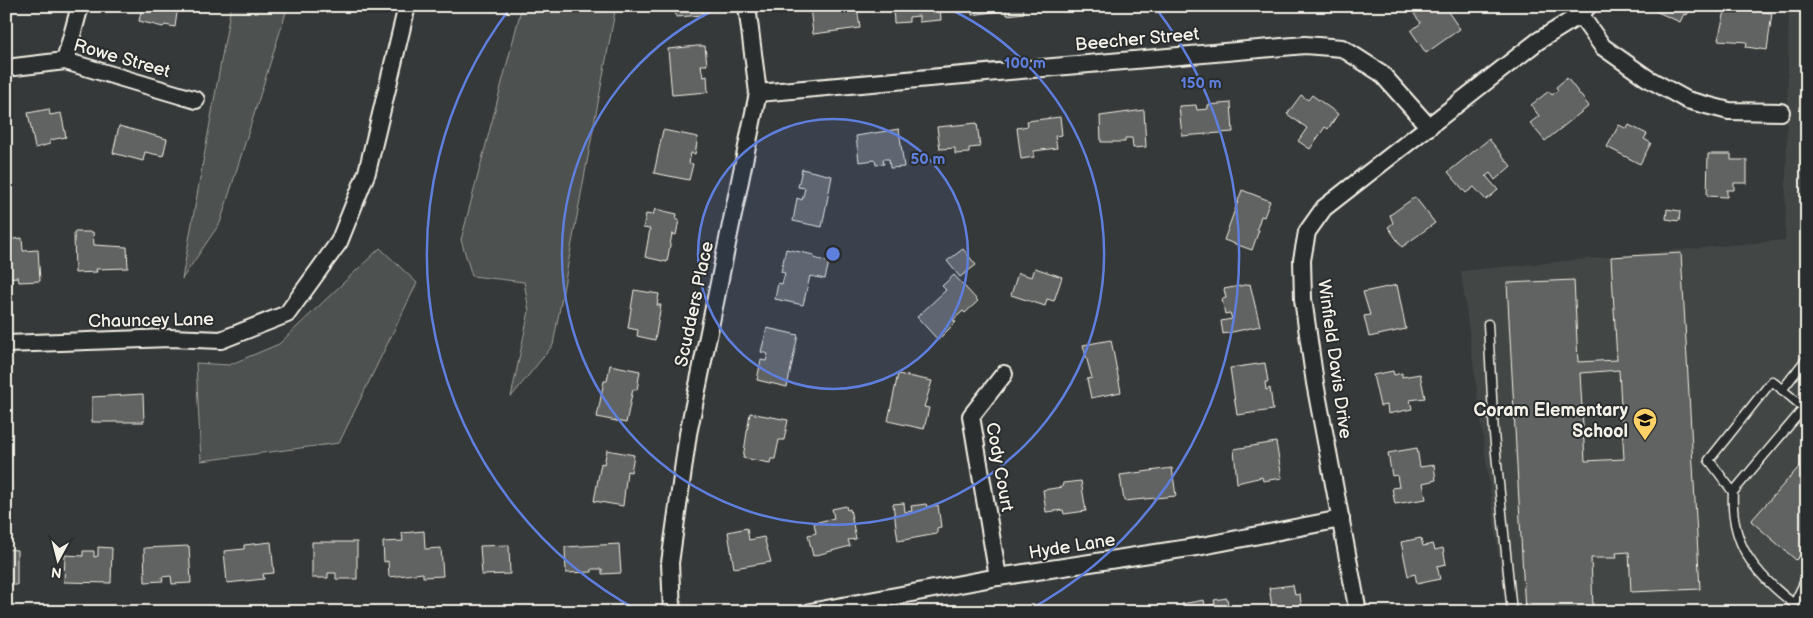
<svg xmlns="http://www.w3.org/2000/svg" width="1813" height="618" font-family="'Balsamiq Sans',sans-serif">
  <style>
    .built { fill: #434645 }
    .green { fill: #4e514f; stroke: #a1a19c }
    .building { fill: #616362; stroke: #f4f1e8; fill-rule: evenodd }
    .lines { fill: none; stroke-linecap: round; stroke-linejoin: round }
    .service-casing { stroke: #f4f1e8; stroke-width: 11 }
    .minor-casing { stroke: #f4f1e8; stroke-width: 20 }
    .service { stroke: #2a2d2e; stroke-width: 8 }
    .minor { stroke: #2a2d2e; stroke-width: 16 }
    .ring { fill: none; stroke: #5e7fdd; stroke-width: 2.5 }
    .labels { text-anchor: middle; stroke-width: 4; stroke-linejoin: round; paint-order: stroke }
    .street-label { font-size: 18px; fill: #f4f1e8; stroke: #2a2d2e }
    .poi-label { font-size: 18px; font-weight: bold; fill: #f4f1e8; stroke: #2a2d2e; text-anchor: end }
    .centre { fill: #5e7fdd; stroke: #2a2d2e; stroke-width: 2.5 }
    .ring-label { font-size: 15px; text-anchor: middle; font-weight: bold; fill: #5e7fdd; stroke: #2a2d2e; stroke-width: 4; stroke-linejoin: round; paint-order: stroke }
  </style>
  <rect width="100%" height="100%" fill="#363939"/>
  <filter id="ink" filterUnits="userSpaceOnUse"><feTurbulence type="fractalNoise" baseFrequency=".02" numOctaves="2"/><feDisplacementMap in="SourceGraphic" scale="10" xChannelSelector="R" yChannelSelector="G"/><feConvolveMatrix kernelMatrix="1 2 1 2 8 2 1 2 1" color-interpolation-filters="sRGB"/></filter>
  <g filter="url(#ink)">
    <path class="built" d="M1789 6H1807V612H1506L1461 271 1785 240Z"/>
    <g class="green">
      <path d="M231 6H288L220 223 182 279Z"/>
      <path d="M522 6H616L553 345 511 397 529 311 524 282 472 276 461 240Z"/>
      <path d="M380 248 417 283 339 443 201 461 196 363 229 365 279 344Z"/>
    </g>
    <g class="building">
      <path d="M142 6H178L175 27 165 25 163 27 139 21Z"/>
      <path d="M675 6H702L703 15 676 17Z"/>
      <path d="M816 6 857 7 860 28 813 34 810 7Z"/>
      <path d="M893 6H940L941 20 919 22V16L909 17V22L894 23Z"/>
      <path d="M972 6H1023L1024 13 1007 15 1006 10 972 15Z"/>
      <path d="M1426 6H1444L1460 29 1426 53 1411 31 1421 23 1414 14Z"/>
      <path d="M1657 6H1691L1687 15 1684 14 1680 22 1655 11Z"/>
      <path d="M1726 7 1772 13 1767 50 1746 47 1747 42 1718 40Z"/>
      <path d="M697 46H705L707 65H701L703 77 707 76 708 92 672 95 668 49Z"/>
      <path d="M1567 78 1589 106 1545 141 1530 123 1539 116 1531 105 1549 91 1552 95 1558 90 1556 87Z"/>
      <path d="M1301 95 1308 100 1312 95 1338 114 1328 129 1325 127 1310 149 1298 141 1307 128 1287 114Z"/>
      <path d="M1231 103 1233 132 1182 136 1179 106 1196 105 1197 110 1208 109V105Z"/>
      <path d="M49 109 50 115 61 113 66 137 50 140V144L35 148 28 113Z"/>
      <path d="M1144 110 1146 147 1133 148 1132 138H1125V142H1101L1100 116Z"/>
      <path d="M1060 117 1062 135 1055 136 1057 148 1034 151V157L1021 159 1017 128 1028 126 1027 121Z"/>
      <path d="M977 123 980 147 969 148V153L955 154V148L940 149 937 127Z"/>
      <path d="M1619 125 1627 129 1629 125 1647 134 1644 139 1651 143 1640 164 1607 147Z"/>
      <path d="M119 126 167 139 163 156 145 152 143 161 113 153Z"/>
      <path d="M899 129 904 167 890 168 889 159H883L884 164 876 165 875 160 859 162 856 136Z"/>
      <path d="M663 130 698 137 695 154 691 153 689 163 693 164 689 180 654 173Z"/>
      <path d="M1489 139 1511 166 1495 180 1490 173 1486 176 1498 190 1486 200 1474 187 1466 193 1448 172Z"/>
      <path d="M1708 154H1731V160H1747V183H1734V190H1727V197L1707 196Z"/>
      <path d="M802 169 832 176 822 227 793 221 797 198 802 200 805 188 798 187Z"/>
      <path d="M1242 190 1270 201 1264 217 1261 216 1257 229 1259 230 1252 250 1224 240Z"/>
      <path d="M1415 197 1435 223 1402 247 1388 227 1393 223 1390 215Z"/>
      <path d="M655 209 677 214 676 220H679L676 235 672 234 667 262 645 257 650 229 643 228 646 214 653 215Z"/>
      <path d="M1667 209 1680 211 1679 221 1666 219Z"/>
      <path d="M74 232H93L94 245 127 247 128 268 96 269 97 272 75 273Z"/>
      <path d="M22 238 23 251 38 250 40 281 19 282 18 277 6 278V240Z"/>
      <path d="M786 249 814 255V258L829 262 825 279 810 276 803 305 775 299 778 283 782 284 785 273 781 272Z"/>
      <path d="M963 249 976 265 960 277 947 261Z"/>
      <path d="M1681 253 1700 589 1631 592 1629 552 1616 553 1617 558H1591L1593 608 1525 611 1507 283 1574 280 1578 362 1617 360 1611 257ZM1619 370 1624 459 1585 461 1580 373Z"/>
      <path d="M1035 268 1062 277 1054 301 1047 299 1045 306 1011 295 1018 273 1032 277Z"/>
      <path d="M954 275 978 301 965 313 963 311 953 320 956 322 938 340 917 317 946 290 942 286Z"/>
      <path d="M1250 284 1260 326 1223 334 1221 321 1232 319 1230 313 1225 314 1222 299 1226 298 1224 289Z"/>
      <path d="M1397 285 1406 329 1369 337 1364 316 1370 315 1363 292Z"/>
      <path d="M634 290 659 294 657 305H661L655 340 637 336 638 330 628 328Z"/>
      <path d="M767 328 798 335 787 387 757 380 761 360 766 361 768 354 761 352Z"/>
      <path d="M1111 340 1121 392 1091 398 1087 379 1092 378 1083 345Z"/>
      <path d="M1265 363 1268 382H1265L1266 390 1270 388 1273 410 1237 415 1230 368Z"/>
      <path d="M610 365 640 371 637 390 633 389 626 423 597 417 604 381H607Z"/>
      <path d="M1393 371 1394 375 1402 373V377L1420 374 1425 398 1410 400 1412 409 1388 414 1387 405 1380 406 1373 375Z"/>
      <path d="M898 374 932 381 924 407 929 408 924 429 888 421Z"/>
      <path d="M143 394 144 422H92V397Z"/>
      <path d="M750 413 788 420 784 440H779L775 459H771L770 463 743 458Z"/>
      <path d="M1276 442 1282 478 1263 481 1262 477 1237 483 1234 449Z"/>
      <path d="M1417 448 1420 467 1434 465 1436 480 1423 483 1426 499 1395 504 1392 488 1399 487 1397 475 1392 476 1388 453Z"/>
      <path d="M607 450 634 455 631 472 627 471 623 506 594 501 601 463 604 464Z"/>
      <path d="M1807 458V548L1796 560 1751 521Z"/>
      <path d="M1172 468 1176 496 1124 501 1120 475Z"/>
      <path d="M6 474H10L11 496 6 497Z"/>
      <path d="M1081 481 1086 511 1064 514 1063 510 1046 512 1043 490 1062 487 1063 483Z"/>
      <path d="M904 503 905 512 912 511 911 506 926 504 927 507 938 505 941 527 937 528V534L898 541 893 504Z"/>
      <path d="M846 506 847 510 850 509 856 539 848 540 850 546 813 556 808 535 816 533 814 523 834 518 832 509Z"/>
      <path d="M747 528 749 540 764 537 771 562 734 568 728 532Z"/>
      <path d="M424 531 425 549 441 548 443 576 423 577V573L389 577 388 561 384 562 383 542 403 541 402 533Z"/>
      <path d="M1421 538 1423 546 1433 544 1435 550 1443 548 1446 564 1437 566 1440 579 1417 584 1415 574 1408 576 1401 542Z"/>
      <path d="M271 542 274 573 263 574 264 579 227 583 224 551 244 549V545Z"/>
      <path d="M312 542H357V579H336V573H328V578H312Z"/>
      <path d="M619 544 621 573 602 574V569H592V572L566 573 565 547Z"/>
      <path d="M509 545 510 574 482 575 480 546Z"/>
      <path d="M189 546 191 583 172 584 171 576 162 577 163 581 145 582 144 548Z"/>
      <path d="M98 547 112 548 111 583 64 582 65 555 83 556V551H94V557L98 556Z"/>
      <path d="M6 549 17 550V585H6Z"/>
      <path d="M1293 585 1295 595 1300 594 1302 612H1305H1273L1269 588Z"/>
      <path d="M1227 598 1229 612H1183L1182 604 1204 600 1205 606 1215 604 1214 600Z"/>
    </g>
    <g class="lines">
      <defs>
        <g id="service">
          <path d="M1488 324 1494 434 1512 612"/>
          <path d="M1782 390 1807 358"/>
          <path d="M1733 492 1709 460 1772 381 1804 408 1733 492C1730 544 1754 573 1794 604"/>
          <path d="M1794 612V604L1807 577"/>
        </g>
        <g id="minor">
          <path d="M1580 15 1603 47 1647 78 1687 100 1729 111 1781 112"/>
          <path d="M65 61 80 6"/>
          <path d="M6 68 65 61 196 100"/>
          <path d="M758 93 1305 45 1342 48 1381 73 1429 127"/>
          <path d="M6 344 170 338 221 340 287 314 339 242 367 172 407 6"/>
          <path d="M998 577 971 416 1004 374"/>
          <path d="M672 612 670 563 688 434 758 93 747 6"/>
          <path d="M810 612 998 577 1202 546 1341 519"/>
          <path d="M1358 612 1315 383 1303 299 1302 260 1307 232 1324 208 1538 41 1580 15 1588 6"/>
        </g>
      </defs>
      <use href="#service" class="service-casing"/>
      <use href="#minor" class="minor-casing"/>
      <use href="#service" class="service"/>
      <use href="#minor" class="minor"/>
    </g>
  </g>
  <circle cx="833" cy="254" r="135" fill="#5e7fdd" fill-opacity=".12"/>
  <g class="ring">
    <circle cx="833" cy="254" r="135"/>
    <path d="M943 6A271 271 0 1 1 723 6"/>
    <path d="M639 611A406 406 0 0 1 511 7M1155 7A406 406 0 0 1 1027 611"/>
  </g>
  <defs>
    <symbol id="school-pin" viewBox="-11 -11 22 30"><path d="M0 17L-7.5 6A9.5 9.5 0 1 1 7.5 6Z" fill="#ffd166" stroke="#2a2d2e"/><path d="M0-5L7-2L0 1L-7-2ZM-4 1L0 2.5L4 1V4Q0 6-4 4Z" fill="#111"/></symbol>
  </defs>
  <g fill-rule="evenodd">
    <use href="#school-pin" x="1631" y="406" width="28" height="38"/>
  </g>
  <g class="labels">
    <g class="street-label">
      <text transform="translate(1137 39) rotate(-5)" y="6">Beecher Street</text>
      <text transform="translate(122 58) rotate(16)" y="6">Rowe Street</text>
      <text transform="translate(694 304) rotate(-78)" y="6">Scudders Place</text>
      <text transform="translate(151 320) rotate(-1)" y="6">Chauncey Lane</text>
      <text transform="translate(1335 359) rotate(82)" y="6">Winfield Davis Drive</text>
      <text transform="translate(1000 467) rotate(80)" y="6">Cody Court</text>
      <text transform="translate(1072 546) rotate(-9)" y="6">Hyde Lane</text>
    </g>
    <g class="poi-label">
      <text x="1628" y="416">Coram Elementary<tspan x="1628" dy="21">School</tspan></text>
    </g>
  </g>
  <circle cx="833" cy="254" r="8" class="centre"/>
  <g class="ring-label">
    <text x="1025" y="68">100 m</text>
    <text x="1201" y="88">150 m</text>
    <text x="928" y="164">50 m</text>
  </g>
  <rect width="1813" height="618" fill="none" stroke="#2a2d2e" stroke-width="25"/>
  <rect x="12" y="12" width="1788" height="593" fill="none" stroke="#f4f1e8" stroke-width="2" filter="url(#ink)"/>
  <g transform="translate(58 560) rotate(187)" stroke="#2a2d2e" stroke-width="4" paint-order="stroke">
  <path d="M0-4L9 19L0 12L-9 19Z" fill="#f4f1e8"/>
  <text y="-8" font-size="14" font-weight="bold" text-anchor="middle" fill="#f4f1e8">N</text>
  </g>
</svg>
